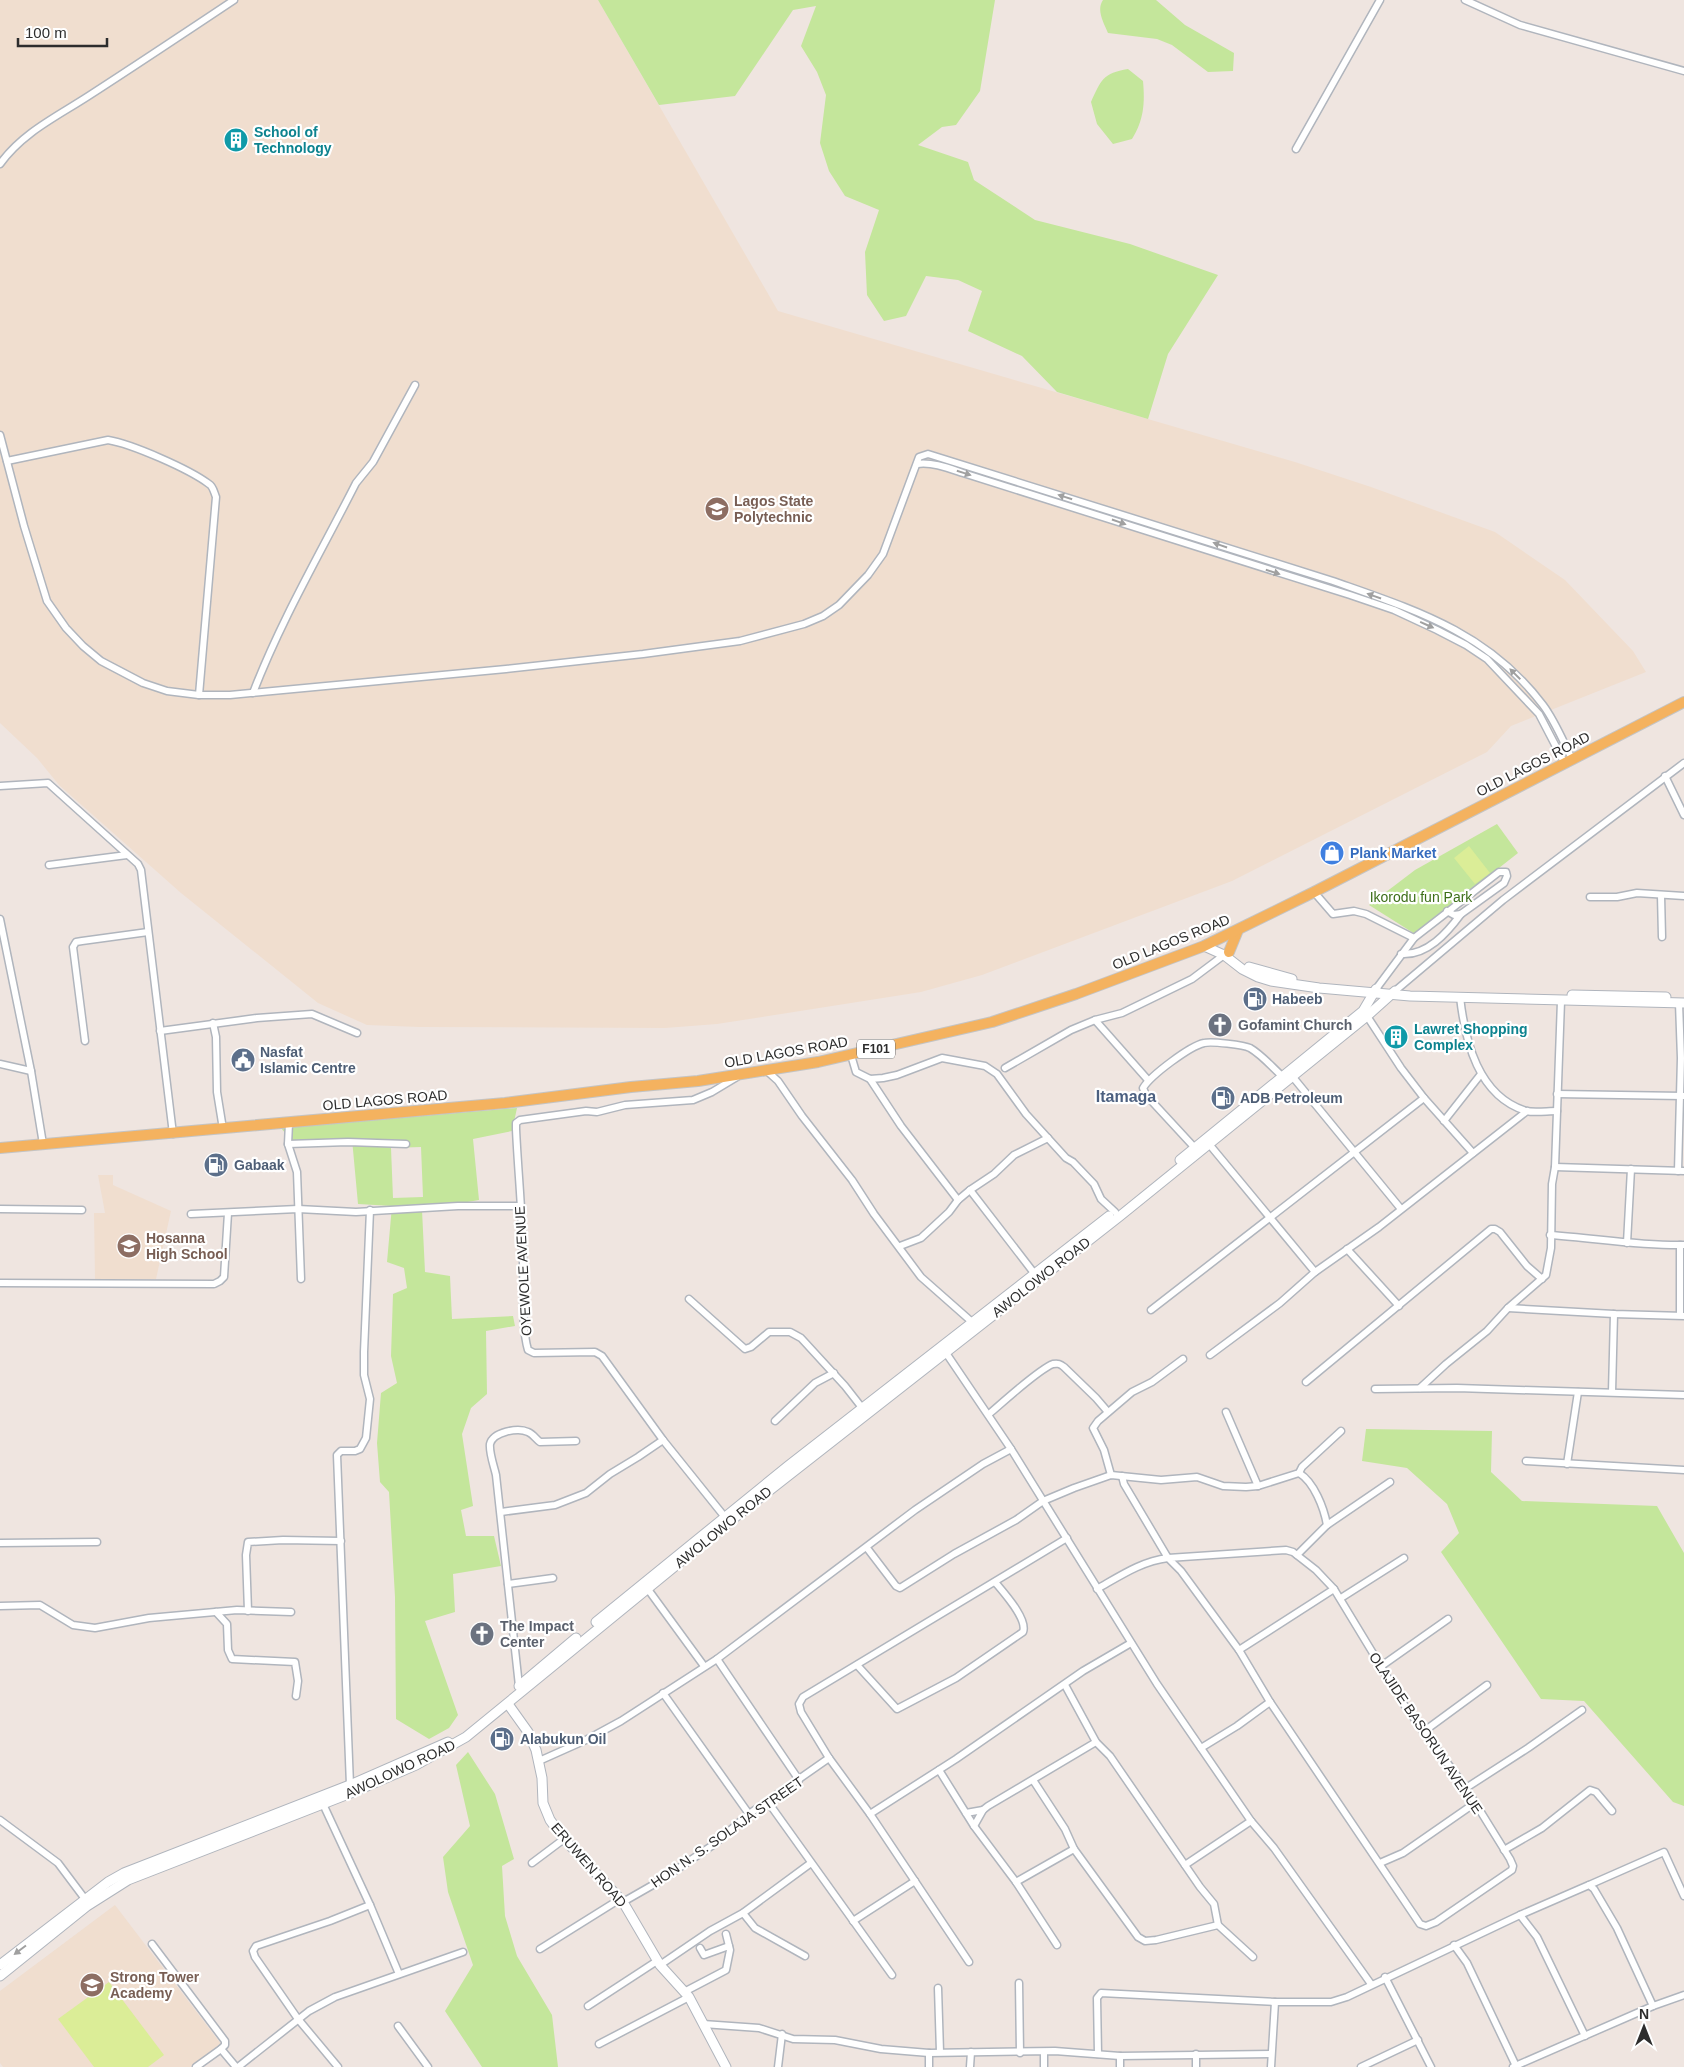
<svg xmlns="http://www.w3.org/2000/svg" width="1684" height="2067" font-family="Arial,sans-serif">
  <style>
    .education { fill: #f0decf }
    .green { fill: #c4e69b; fill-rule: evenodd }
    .pitch { fill: #dbed97 }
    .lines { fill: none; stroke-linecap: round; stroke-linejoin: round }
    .street-casing { stroke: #b0b5bd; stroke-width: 9 }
    .secondary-casing { stroke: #b0b5bd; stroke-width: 11 }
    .primary-casing { stroke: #c4c4c4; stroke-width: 12 }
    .street { stroke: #fff; stroke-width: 6 }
    .secondary { stroke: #fff; stroke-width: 9 }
    .primary { stroke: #f4b25f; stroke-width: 10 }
    .oneway { fill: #a0a0a0 }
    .labels { text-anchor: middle; stroke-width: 4.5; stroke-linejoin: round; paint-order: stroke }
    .shield { fill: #fff; stroke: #6c6c6c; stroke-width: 1 }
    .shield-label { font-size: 12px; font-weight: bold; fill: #2d2d2d }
    .culture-label { font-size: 14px; font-weight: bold; fill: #0d838f; stroke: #fff; text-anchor: start }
    .education-label { font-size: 14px; font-weight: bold; fill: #785e54; stroke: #fff; text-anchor: start }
    .street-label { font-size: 14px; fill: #2d2d2d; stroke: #fff }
    .shop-label { font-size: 14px; font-weight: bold; fill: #366cbe; stroke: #fff; text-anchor: start }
    .park-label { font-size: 14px; fill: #3d6e19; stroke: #fff }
    .service-label { font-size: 14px; font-weight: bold; fill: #4e5e75; stroke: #fff; text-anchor: start }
    .worship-label { font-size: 14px; font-weight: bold; fill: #5b616d; stroke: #fff; text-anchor: start }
    .quarter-label { font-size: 16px; font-weight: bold; fill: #4c6080; stroke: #fff }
  </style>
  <rect width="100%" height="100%" fill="#efe5e0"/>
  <g class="education">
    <path d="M0 0H598L778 311 1295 462 1371 487 1495 532 1565 580 1633 651 1646 672 1511 726 1487 752 1232 881 982 975 921 992 717 1024 665 1028 419 1027 367 1025 318 1003 181 893 59 785 37 758 0 723Z"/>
    <path d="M98 1175H113V1185L171 1211 156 1279H95L94 1213H105Z"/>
    <path d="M115 1905 221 2044 190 2067H3L0 2063V1991Z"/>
  </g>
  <g class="green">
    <path d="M598 0H995L980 91 956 125 942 127 918 145 968 162 974 180 1035 220 1130 244 1218 275 1168 354 1148 419 1057 392 1022 356 968 331 982 291 958 280 926 276 906 316 884 321 867 295 865 252 879 210 845 196 829 171 820 143 826 95 817 72 801 46 816 6 793 10 735 96 659 105Z"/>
    <path d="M1103 0H1156L1185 25 1234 53 1233 71 1208 72 1172 45 1157 39 1108 33C1104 23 1096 10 1103 0Z"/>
    <path d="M1128 69 1143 81C1145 103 1144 120 1132 139L1113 144 1097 124 1091 102C1101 80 1103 73 1128 69Z"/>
    <path d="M1497 824 1518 853 1415 934 1369 905 1415 870Z"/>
    <path d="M517 1108 512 1131 473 1139 479 1200 422 1210 425 1272 450 1276 452 1319 513 1316 515 1326 486 1331 487 1394 471 1408 462 1434 473 1506 461 1510 466 1536H494L501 1566 453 1574 455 1612 425 1621 458 1715 449 1728 429 1739 396 1719 395 1597 389 1492 380 1482 377 1443 381 1393 397 1383 391 1356 393 1294 407 1288 404 1268 387 1262 392 1206 358 1204 352 1139 291 1140 281 1128ZM421 1147 423 1197 393 1198 391 1148Z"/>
    <path d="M1366 1429 1492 1431 1491 1472 1522 1501 1657 1506 1684 1553V1806L1673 1802 1584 1701 1541 1699 1441 1552 1459 1533 1447 1504 1407 1468 1362 1461Z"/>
    <path d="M468 1752 495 1794 514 1859 502 1866 505 1916 517 1956 552 2015 558 2067H482L445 2011 473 1965 448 1892 443 1857 470 1826 456 1765Z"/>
  </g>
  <g class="pitch">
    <path d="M1469 846 1490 873 1475 884 1454 858Z"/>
    <path d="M109 1982 164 2055 148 2067H94L58 2019Z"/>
  </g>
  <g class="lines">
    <defs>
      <g id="street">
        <path d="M1465 0 1520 25 1684 71"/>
        <path d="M1296 149 1380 0"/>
        <path d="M0 164C23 132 58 116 90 95 138 64 186 32 234 0"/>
        <path d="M0 435 24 526 47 601 66 628 83 646 101 661 143 683 167 691 199 695H230L506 669 643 654 740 641 804 624 823 616 839 605 868 575 883 554 919 457 928 454 1333 581C1415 610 1488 632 1543 705 1555 721 1563 741 1572 759"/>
        <path d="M7 461 108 440C132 444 189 469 209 484 213 486 214 492 216 497L199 695"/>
        <path d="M917 464C933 462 948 468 963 473L1350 595 1394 610 1437 630 1466 645 1487 659 1539 714 1564 762"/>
        <path d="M253 693C281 620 321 552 356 483L373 462 415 385"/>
        <path d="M1665 776 1684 815"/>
        <path d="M0 786 48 783 138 864 141 870 173 1134"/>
        <path d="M49 865 127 855"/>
        <path d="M1314 892 1333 914 1354 911 1366 914 1414 938"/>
        <path d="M1661 895 1662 937"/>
        <path d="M1590 897H1617L1637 893 1684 896"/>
        <path d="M0 919 31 1071 43 1144"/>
        <path d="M1401 954C1427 956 1447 933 1461 914"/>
        <path d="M1376 989 1414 938 1499 872H1506L1507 876 1504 883 1461 914 1454 915 1447 911"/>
        <path d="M1395 991 1503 900 1684 763"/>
        <path d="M1460 997C1465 1041 1478 1096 1526 1111 1535 1113 1547 1111 1557 1111"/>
        <path d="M1367 1016 1401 1068 1424 1098 1473 1153"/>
        <path d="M1095 1020 1148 1080"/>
        <path d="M213 1023 216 1037 217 1092 223 1129"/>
        <path d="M160 1031 257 1018 312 1014 357 1033"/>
        <path d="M85 1041 73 947 76 942 82 941 148 932"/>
        <path d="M851 1055 856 1072 870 1079 883 1078 897 1075 942 1058 985 1066 997 1074 1026 1114 1066 1158 1073 1162 1094 1184 1101 1199 1115 1212"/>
        <path d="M0 1064 31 1071"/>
        <path d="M1005 1068 1071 1030 1095 1020 1122 1013 1192 979 1224 955"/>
        <path d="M768 1072 778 1081 802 1116 852 1180 874 1214 921 1277 972 1322"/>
        <path d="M1292 1076 1401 1209"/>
        <path d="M870 1079 901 1126 958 1200"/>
        <path d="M1557 1094 1683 1096"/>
        <path d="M1444 1121 1481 1074"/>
        <path d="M289 1123 288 1144 297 1172 301 1279"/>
        <path d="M288 1144 348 1142 406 1144"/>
        <path d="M1209 1144 1315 1272"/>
        <path d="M1194 1147 1146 1095 1143 1088C1151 1075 1190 1046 1204 1043 1211 1041 1244 1045 1250 1048 1262 1055 1272 1067 1282 1076"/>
        <path d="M1555 1167 1684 1171"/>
        <path d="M1678 1171 1681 1058 1679 1003"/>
        <path d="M970 1190 1034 1273"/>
        <path d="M0 1209 82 1210"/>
        <path d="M191 1214 298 1209 356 1212 458 1206H520"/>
        <path d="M1550 1235C1595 1238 1639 1246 1684 1245"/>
        <path d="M1627 1243 1631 1169"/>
        <path d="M900 1246 921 1238 949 1212 958 1200 970 1190 994 1174 1014 1155 1048 1138"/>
        <path d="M1347 1249 1399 1306"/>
        <path d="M0 1283 214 1284 220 1281 224 1277 228 1213"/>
        <path d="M689 1299 745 1349 751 1347 769 1332H790L801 1338 845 1386 863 1409"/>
        <path d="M1508 1308 1614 1314 1684 1316"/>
        <path d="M1151 1310 1424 1098"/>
        <path d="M1680 1315V1245"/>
        <path d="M944 1350 1011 1449 1157 1684 1251 1821 1274 1848 1371 1984"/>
        <path d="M1210 1355 1280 1303 1315 1272 1379 1227 1527 1111"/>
        <path d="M1306 1382 1491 1229H1495L1500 1232 1527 1266 1542 1279"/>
        <path d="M1420 1388 1446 1364 1487 1331 1508 1308 1546 1275 1551 1248 1552 1184 1555 1167 1561 1001"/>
        <path d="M1375 1389 1457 1388 1684 1395"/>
        <path d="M1612 1392 1614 1314"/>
        <path d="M1226 1412 1258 1486"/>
        <path d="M989 1414C1002 1403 1039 1369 1053 1364 1058 1363 1060 1364 1064 1367L1096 1398 1108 1412"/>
        <path d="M775 1421 815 1383 834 1373"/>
        <path d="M1526 1461 1684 1470"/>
        <path d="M1567 1464 1578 1392"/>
        <path d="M1111 1475 1104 1450 1093 1428 1098 1421 1132 1392 1152 1382 1183 1359"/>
        <path d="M501 1512 555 1505 586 1493 610 1474 638 1457 663 1440"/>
        <path d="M724 1516 663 1440 602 1356 595 1352 534 1353 528 1350C521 1326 524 1289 523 1263 523 1218 518 1173 516 1129V1123L520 1120 586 1111 597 1112 625 1105 693 1100 712 1092 737 1077"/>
        <path d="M1327 1525 1390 1482"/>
        <path d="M0 1543 97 1542"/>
        <path d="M867 1548 896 1586 900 1588 954 1554 1016 1520 1043 1501 1074 1488 1111 1475 1161 1480 1197 1477 1223 1486 1246 1487 1258 1486 1299 1473 1302 1467 1341 1431"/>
        <path d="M1297 1555 1327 1525C1324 1508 1314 1482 1299 1473"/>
        <path d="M508 1584 553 1578"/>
        <path d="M647 1588 704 1666"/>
        <path d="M1097 1589C1120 1576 1142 1561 1168 1558L1286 1550 1293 1552 1316 1570 1334 1589 1405 1706 1466 1788 1510 1859 1513 1866 1512 1870 1436 1922 1426 1926 1420 1924 1270 1702 1239 1650 1181 1571 1168 1558 1124 1484 1122 1476"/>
        <path d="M1341 1598 1404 1558"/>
        <path d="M0 1606 40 1605 73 1625 95 1628 149 1618 237 1610 291 1612"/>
        <path d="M248 1611 246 1555 248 1542 283 1540 341 1541"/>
        <path d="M216 1612 227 1624 228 1650 232 1659 295 1662 298 1681 296 1696"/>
        <path d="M1239 1650 1334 1589"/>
        <path d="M717 1659 799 1780"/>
        <path d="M857 1665 897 1709 956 1678 1023 1632C1028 1619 1004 1593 995 1582"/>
        <path d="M1380 1667 1448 1619"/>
        <path d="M1065 1685 1096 1742 1110 1756 1200 1887 1214 1904 1218 1925"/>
        <path d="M519 1686 496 1475C494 1466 489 1453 490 1444 493 1432 518 1427 528 1432 533 1434 536 1439 540 1442L576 1441"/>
        <path d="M663 1693 749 1814"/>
        <path d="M1423 1732 1487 1685"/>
        <path d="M1201 1748 1237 1726 1270 1702"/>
        <path d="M539 1761 586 1740 621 1721 717 1659 915 1510 983 1464 1011 1449"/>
        <path d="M939 1770 974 1826 1016 1882 1057 1945"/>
        <path d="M1033 1780 1065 1829 1074 1849"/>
        <path d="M350 1785 337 1455 341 1451H355L360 1449 366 1438 370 1399 364 1375V1352L370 1210"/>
        <path d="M1466 1788 1528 1748 1582 1710"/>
        <path d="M768 1802 892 1975"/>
        <path d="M323 1804 370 1905 399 1974"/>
        <path d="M966 1813 983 1810"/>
        <path d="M870 1814 956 1759 1083 1671 1131 1643"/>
        <path d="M0 1820 58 1863 85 1899"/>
        <path d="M974 1826 983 1810 988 1806 1096 1742"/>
        <path d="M1504 1850 1542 1828 1590 1790 1596 1792 1612 1811"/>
        <path d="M532 1863 564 1839"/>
        <path d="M1380 1863 1403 1853 1475 1803"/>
        <path d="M1185 1865 1251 1821"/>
        <path d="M1016 1882 1074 1849 1138 1937 1145 1941 1156 1940 1218 1925 1253 1957"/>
        <path d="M1589 1885 1664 1852 1684 1896"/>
        <path d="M623 1902 658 1882 713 1845 749 1814 829 1758"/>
        <path d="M743 1913 755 1928 805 1956"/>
        <path d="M1520 1915 1537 1937 1585 2036"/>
        <path d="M853 1921 915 1881"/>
        <path d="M152 1944 225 2041V2045L221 2049 196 2067"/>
        <path d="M1454 1945 1467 1963 1516 2066"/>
        <path d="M700 1948 704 1955 729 1946"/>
        <path d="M540 1949 620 1899"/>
        <path d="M969 1962 870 1814 829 1758 801 1712 799 1704 803 1697 1067 1538"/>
        <path d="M660 1965 710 1931 743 1913 811 1863"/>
        <path d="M1385 1977 1431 2067"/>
        <path d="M1019 1983 1020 2053"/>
        <path d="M938 1988 940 2052"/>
        <path d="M684 1992 726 1970 730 1950 726 1934"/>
        <path d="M588 2006 657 1961"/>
        <path d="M703 2024 759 2028 793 2039 835 2040 881 2049 929 2053 1055 2051 1120 2056 1271 2054"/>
        <path d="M398 2026 428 2067"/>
        <path d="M599 2044 689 1997"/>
        <path d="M221 2049 236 2067"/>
        <path d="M1044 2052V2067"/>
        <path d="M1098 2054 1097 1998 1101 1993 1275 2002H1331L1347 1997 1520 1915 1589 1885 1594 1889 1617 1928 1653 2006"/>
        <path d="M1196 2054V2067"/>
        <path d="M1120 2056V2067"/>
        <path d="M238 2067 309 2011 335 1997 463 1952"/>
        <path d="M338 2067 298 2019 255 1957 253 1951 256 1946 330 1921 370 1905"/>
        <path d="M778 2067 782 2034"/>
        <path d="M929 2067V2053"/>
        <path d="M970 2067 971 2052"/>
        <path d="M1271 2067 1275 2002"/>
        <path d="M1361 2067 1418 2040"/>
        <path d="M1513 2067 1653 2006 1684 1995"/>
      </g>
      <g id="secondary">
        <path d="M1204 946 1224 955 1242 969 1258 977 1271 981 1319 988 1410 996 1684 1003"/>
        <path d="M1249 967 1292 979"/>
        <path d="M1572 995 1666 997"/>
        <path d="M1180 1160 1363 1011 1376 989"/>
        <path d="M596 1622 788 1466 1109 1216"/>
        <path d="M519 1686 576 1638"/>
        <path d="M508 1704 528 1732 536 1750 542 1778 543 1803 550 1820 564 1839 623 1902 660 1965 689 1997 726 2067"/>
        <path d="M0 1965 108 1882 124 1873 350 1785 448 1742"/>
        <path d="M0 1976 87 1906 128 1880 351 1793 416 1765 466 1737 729 1522 1120 1216 1367 1016 1395 991"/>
      </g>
      <g id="primary">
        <path d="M1229 952 1238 930"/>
        <path d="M0 1148 505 1103 631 1087 698 1081 818 1062 992 1022 1076 994 1204 946 1314 892 1684 702"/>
      </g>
    </defs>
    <use href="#street" class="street-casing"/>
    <use href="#secondary" class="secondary-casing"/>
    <use href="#primary" class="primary-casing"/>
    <use href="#street" class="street"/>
    <use href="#secondary" class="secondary"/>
    <use href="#primary" class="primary"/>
  </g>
  <defs><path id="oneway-solid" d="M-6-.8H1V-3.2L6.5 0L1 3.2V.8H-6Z" transform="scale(1.25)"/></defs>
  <g class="oneway">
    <use href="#oneway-solid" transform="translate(964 473) rotate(17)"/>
    <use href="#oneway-solid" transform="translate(1065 497) rotate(-163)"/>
    <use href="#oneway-solid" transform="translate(1119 522) rotate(19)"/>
    <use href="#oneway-solid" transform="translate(1220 545) rotate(-161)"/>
    <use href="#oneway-solid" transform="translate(1273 572) rotate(17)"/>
    <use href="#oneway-solid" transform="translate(1374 596) rotate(-161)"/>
    <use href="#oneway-solid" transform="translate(1427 625) rotate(24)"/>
    <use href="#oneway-solid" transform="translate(1515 674) rotate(-135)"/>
    <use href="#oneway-solid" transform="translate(20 1950) rotate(143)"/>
  </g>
  <defs>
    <symbol id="building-disc" viewBox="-11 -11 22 22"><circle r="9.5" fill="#0f9aa8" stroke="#fff"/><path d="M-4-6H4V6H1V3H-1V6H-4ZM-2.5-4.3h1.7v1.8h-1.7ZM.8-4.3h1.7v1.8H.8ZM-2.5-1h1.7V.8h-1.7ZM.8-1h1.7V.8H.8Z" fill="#fff"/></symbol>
    <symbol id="university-disc" viewBox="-11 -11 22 22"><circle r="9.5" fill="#8d6e63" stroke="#fff"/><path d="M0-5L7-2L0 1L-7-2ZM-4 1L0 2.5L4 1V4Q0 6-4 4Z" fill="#fff"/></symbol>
    <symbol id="shop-disc" viewBox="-11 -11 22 22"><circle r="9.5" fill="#3f7fe0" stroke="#fff"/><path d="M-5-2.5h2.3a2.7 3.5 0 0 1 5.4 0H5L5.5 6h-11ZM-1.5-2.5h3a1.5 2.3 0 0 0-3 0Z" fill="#fff"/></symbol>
    <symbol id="fuel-disc" viewBox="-11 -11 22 22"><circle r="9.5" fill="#5c6f8a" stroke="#fff"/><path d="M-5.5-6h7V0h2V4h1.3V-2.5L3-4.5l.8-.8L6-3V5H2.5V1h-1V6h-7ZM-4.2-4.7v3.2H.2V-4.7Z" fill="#fff"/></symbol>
    <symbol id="church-disc" viewBox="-11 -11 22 22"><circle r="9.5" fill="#6b7280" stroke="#fff"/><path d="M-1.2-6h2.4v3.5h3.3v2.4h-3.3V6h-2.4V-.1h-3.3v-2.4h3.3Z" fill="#fff"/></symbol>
    <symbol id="civic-disc" viewBox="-11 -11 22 22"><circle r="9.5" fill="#5c6f8a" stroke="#fff"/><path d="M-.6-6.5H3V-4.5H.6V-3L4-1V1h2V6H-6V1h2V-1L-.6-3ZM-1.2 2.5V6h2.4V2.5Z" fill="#fff"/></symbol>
    <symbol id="school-disc" viewBox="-11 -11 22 22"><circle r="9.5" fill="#8d6e63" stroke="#fff"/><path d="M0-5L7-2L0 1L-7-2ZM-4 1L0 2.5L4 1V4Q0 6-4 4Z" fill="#fff"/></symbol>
  </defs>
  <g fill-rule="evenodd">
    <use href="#building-disc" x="222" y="126" width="28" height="28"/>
    <use href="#university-disc" x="703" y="495" width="28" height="28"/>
    <use href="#shop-disc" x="1318" y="839" width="28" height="28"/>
    <use href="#fuel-disc" x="1241" y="985" width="28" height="28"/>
    <use href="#church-disc" x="1206" y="1011" width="28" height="28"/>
    <use href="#building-disc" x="1382" y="1023" width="28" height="28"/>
    <use href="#civic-disc" x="229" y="1046" width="28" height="28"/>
    <use href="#fuel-disc" x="1209" y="1084" width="28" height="28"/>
    <use href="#fuel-disc" x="202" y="1151" width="28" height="28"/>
    <use href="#school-disc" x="115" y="1232" width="28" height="28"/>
    <use href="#church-disc" x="468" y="1620" width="28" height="28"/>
    <use href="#fuel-disc" x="488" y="1725" width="28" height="28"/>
    <use href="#school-disc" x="78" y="1971" width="28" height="28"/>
  </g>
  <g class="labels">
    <rect class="shield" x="857" y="1039.5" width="38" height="19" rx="4"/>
    <g class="shield-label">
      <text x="876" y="1053">F101</text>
    </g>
    <g class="culture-label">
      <text x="254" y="137">School of<tspan x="254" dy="16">Technology</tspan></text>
      <text x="1414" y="1034">Lawret Shopping<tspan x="1414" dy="16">Complex</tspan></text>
    </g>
    <g class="education-label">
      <text x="734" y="506">Lagos State<tspan x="734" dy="16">Polytechnic</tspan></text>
      <text x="146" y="1243">Hosanna<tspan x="146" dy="16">High School</tspan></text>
      <text x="110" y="1982">Strong Tower<tspan x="110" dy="16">Academy</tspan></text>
    </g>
    <g class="street-label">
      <text transform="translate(1533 764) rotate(-27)" y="5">OLD LAGOS ROAD</text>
      <text transform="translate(1171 942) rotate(-22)" y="5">OLD LAGOS ROAD</text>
      <text transform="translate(786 1052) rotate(-10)" y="5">OLD LAGOS ROAD</text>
      <text transform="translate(385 1100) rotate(-5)" y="5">OLD LAGOS ROAD</text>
      <text transform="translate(523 1271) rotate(-93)" y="5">OYEWOLE AVENUE</text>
      <text transform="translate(1041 1277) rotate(-38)" y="5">AWOLOWO ROAD</text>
      <text transform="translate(723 1527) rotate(-39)" y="5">AWOLOWO ROAD</text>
      <text transform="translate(1426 1733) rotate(56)" y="5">OLAJIDE BASORUN AVENUE</text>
      <text transform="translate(400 1769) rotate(-25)" y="5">AWOLOWO ROAD</text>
      <text transform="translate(727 1832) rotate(-35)" y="5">HON N. S. SOLAJA STREET</text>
      <text transform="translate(589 1865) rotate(49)" y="5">ERUWEN ROAD</text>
    </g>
    <g class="shop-label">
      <text x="1350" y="858">Plank Market</text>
    </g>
    <g class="park-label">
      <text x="1421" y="902">Ikorodu fun Park</text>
    </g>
    <g class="service-label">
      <text x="1272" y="1004">Habeeb</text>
      <text x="260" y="1057">Nasfat<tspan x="260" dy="16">Islamic Centre</tspan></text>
      <text x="1240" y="1103">ADB Petroleum</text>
      <text x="234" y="1170">Gabaak</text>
      <text x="520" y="1744">Alabukun Oil</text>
    </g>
    <g class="worship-label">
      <text x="1238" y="1030">Gofamint Church</text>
      <text x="500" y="1631">The Impact<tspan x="500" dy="16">Center</tspan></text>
    </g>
    <g class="quarter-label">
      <text x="1126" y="1102">Itamaga</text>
    </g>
  </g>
  <g transform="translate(1644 2027)" stroke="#ffffff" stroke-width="4" paint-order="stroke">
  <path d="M0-4L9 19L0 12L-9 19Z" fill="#2d2d2d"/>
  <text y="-8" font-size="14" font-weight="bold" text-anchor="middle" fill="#2d2d2d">N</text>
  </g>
  <path d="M18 38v8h89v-8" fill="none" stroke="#2d2d2d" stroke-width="2.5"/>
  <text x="25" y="38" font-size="15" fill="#2d2d2d" stroke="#ffffff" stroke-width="4" paint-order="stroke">100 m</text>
</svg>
